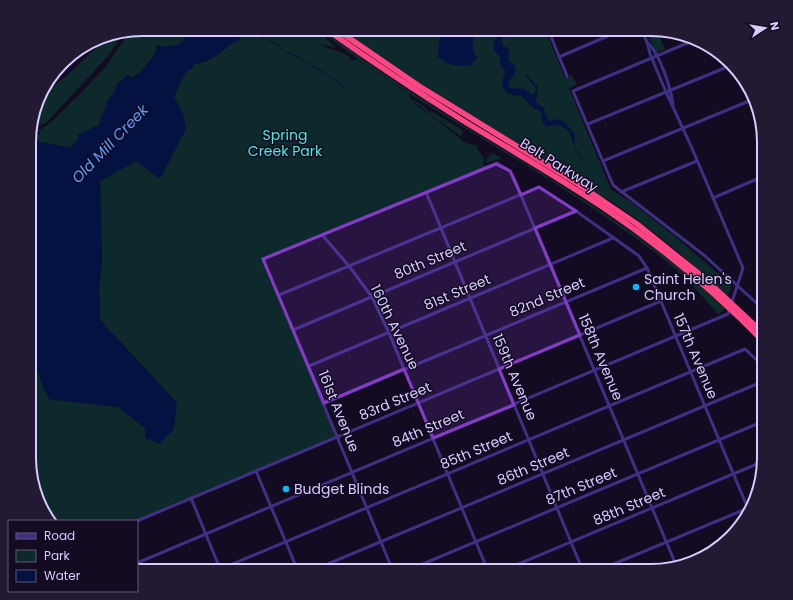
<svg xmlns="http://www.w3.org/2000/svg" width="793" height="600" font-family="Poppins,sans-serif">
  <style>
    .green { fill: #0d292c }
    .water { fill: #041241 }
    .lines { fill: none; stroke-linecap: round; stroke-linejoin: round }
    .stream { stroke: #041241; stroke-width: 1 }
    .street { stroke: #3f3086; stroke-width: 3 }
    .highway { stroke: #ff4685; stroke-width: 5.5 }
    .marked { fill: #843cc5; fill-opacity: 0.2; stroke: #843cc5; stroke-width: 3; stroke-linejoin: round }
    .poi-dot { fill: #00bbf6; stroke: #120b21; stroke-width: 1.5 }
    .labels { text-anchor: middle; stroke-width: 3; stroke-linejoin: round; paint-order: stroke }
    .park-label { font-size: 14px; fill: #4aecda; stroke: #120b21 }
    .street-label { font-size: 14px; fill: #d8cbff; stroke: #120b21 }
    .poi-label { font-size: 14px; fill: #d8cbff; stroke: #120b21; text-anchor: start }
    .water-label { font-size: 15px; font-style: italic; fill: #599bff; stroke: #120b21 }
    .rim { fill: none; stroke: #d8cbff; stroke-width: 2 }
  </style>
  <rect width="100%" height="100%" fill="#120b21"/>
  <g class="green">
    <path d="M142 29H197L188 33 182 43 173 46 163 47 158 45 156 47 157 51 140 73 132 78 128 75 117 84 114 93 108 100 106 108 101 117 100 124 98 127 78 135V139L71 148 30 140V134H40V132H30V131L40 130 50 123 83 91 106 66 130 31Z"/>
    <path d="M245 29H315L336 47 328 46 319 44C329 50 340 50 350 57L351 60H358L409 94 411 100 416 105 436 119 464 142 472 145H476L478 150 484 158V161L483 162 485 168 263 259 337 437 137 521H50L41 508 29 466V369L39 373 42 384 49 399 118 407 145 428 177 403 100 320 99 286 102 262 100 181 136 161 159 178 183 114 174 97 185 73 192 68 195 64 207 61 219 54 242 35Z"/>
    <path d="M318 29H321C367 62 414 95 462 124 554 181 646 233 725 308L722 312 718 314C706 301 695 287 683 276 664 258 642 243 621 228 523 157 413 105 318 29Z"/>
    <path d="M341 29H545L564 76 566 77 572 75 577 85 569 88 610 187V189L631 202 672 234 732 285 728 296C689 261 649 225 604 197L602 200 452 107Z"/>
    <path d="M645 29 664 30 658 33 665 49 656 53Z"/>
    <path d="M124 32 109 55 46 123 30 128 42 92 46 91 64 78 111 34Z"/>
    <path d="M100 38 53 81 43 88 68 57Z"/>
    <path d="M412 99 424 106 429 112 431 111 461 129 463 132 461 135 463 138 419 106 412 101Z"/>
    <path d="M492 153 500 157 501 159C495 159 492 162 486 163L487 158Z"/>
  </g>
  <g class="water">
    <path d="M197 29H245L238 41 232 43 219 54 207 61 195 64 192 68 185 73 174 97 183 114 186 129 160 179 136 161 100 181 102 262 99 286 100 320 177 403 174 429 160 444 145 438V428L118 407 49 399 42 384 39 373 29 369 30 140 71 148 78 139V135L92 128 95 126 98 127 100 124 101 117 106 108 108 100 114 93 117 84 128 75 132 78 140 73 157 51 156 47 158 45 163 47 173 46 182 43 188 33Z"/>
    <path d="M440 29H449L450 32 452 33 449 34 450 36 453 35 456 29H481L474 34C472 43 472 49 477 58L471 65C454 66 452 67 438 57 437 48 442 36 440 29Z"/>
    <path d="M494 29H503L502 44 504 47H507L509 51V61C522 70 513 73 508 84L510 88 525 89 530 94 534 95 536 88 525 75 526 74 538 87 536 101 539 105 544 108 547 118 550 121 556 119 563 121 573 132 575 137V147C568 133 574 133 558 124L547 127 543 123 541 112 532 107 522 96C518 95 513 96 509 94 501 90 501 77 506 71L501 67 500 56 493 49 496 35Z"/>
  </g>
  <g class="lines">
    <g class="stream">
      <path d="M248 29 278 45 286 53 292 54 324 72 346 88"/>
      <path d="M575 147 581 159"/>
    </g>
    <g class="street">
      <path d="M548 29 567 76"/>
      <path d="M697 39 573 91 613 185 705 256 764 310"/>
      <path d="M647 42C660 54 671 88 673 105"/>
      <path d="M559 57 624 29"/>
      <path d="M588 124 732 65"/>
      <path d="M603 161 754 99"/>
      <path d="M426 192 583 571"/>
      <path d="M621 192 697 161"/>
      <path d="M713 198 764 176"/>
      <path d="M323 236 349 266 372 297 389 333 488 571"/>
      <path d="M279 295 539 187 576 211 639 256 647 268 749 511"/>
      <path d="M293 330 576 211"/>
      <path d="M309 366 613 238"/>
      <path d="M324 403 647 268"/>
      <path d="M256 471 298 571"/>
      <path d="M191 498 221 571"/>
      <path d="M137 521 661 301"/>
      <path d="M137 563 728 314 743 268 691 146 666 92 650 54 647 42 641 29"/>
      <path d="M216 571 745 349 764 367"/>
      <path d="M311 571 764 381"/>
      <path d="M393 571 263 259 497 163 510 171 512 174 676 565"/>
      <path d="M406 571 764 421"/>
      <path d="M502 571 764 461"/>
      <path d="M597 571 753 506"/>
    </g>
    <g class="highway">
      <path d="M326 29C371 61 416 91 462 120 509 149 558 177 604 208 662 247 715 292 764 342"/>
      <path d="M336 29 419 86 578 184 637 224 703 277 764 334"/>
    </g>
  </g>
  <path class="marked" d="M496 164 510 171 521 195 539 187 576 211 535 228 580 335 499 369 514 405 433 438 404 369 324 403 263 259Z"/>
  <g class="poi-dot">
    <circle cx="636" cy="287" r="4"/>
    <circle cx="286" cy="489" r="4"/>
  </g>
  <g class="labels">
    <g class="park-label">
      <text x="285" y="140">Spring<tspan x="285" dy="16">Creek Park</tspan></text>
    </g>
    <g class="street-label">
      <text transform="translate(559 165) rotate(32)" y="5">Belt Parkway</text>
      <text transform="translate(430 260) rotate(-23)" y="5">80th Street</text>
      <text transform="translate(457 292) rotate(-23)" y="5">81st Street</text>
      <text transform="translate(547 297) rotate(-23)" y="5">82nd Street</text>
      <text transform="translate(395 327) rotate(64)" y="5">160th Avenue</text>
      <text transform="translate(696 356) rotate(67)" y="5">157th Avenue</text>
      <text transform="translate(601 357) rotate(67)" y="5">158th Avenue</text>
      <text transform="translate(515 377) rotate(67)" y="5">159th Avenue</text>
      <text transform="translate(395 401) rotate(-23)" y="5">83rd Street</text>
      <text transform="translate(339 411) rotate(68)" y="5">161st Avenue</text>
      <text transform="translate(428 428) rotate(-23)" y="5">84th Street</text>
      <text transform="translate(476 450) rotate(-23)" y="5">85th Street</text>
      <text transform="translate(533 466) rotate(-23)" y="5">86th Street</text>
      <text transform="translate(581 486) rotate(-23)" y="5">87th Street</text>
      <text transform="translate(629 506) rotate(-23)" y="5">88th Street</text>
    </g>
    <g class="poi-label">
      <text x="644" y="284">Saint Helen's<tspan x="644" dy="16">Church</tspan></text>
      <text x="294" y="494">Budget Blinds</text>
    </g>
    <g class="water-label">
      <text transform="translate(110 144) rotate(-46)" y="5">Old Mill Creek</text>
    </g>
  </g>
  <path d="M0 0H793V600H0ZM142 36H651A106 106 0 0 1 757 142V458A106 106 0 0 1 651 564H142A106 106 0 0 1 36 458V142A106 106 0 0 1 142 36Z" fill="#221a33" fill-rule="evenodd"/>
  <path class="rim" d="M142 36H651A106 106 0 0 1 757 142V458A106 106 0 0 1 651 564H142A106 106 0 0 1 36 458V142A106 106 0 0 1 142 36Z"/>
  <rect x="8" y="520" width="130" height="72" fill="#120b21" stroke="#61587a"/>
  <rect x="16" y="533" width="20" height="6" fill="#3f3086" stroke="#61587a"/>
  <text x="44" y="540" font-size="12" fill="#d8cbff">Road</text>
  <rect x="16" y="550" width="20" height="12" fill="#0d292c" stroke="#61587a"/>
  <text x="44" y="560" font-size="12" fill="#d8cbff">Park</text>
  <rect x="16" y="570" width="20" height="12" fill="#041241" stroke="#61587a"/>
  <text x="44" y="580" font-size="12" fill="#d8cbff">Water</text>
  <g transform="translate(765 28) rotate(78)" stroke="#120b21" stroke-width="3" paint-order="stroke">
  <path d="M0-3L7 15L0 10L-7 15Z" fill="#d8cbff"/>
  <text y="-6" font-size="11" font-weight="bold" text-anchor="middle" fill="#d8cbff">N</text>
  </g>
</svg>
